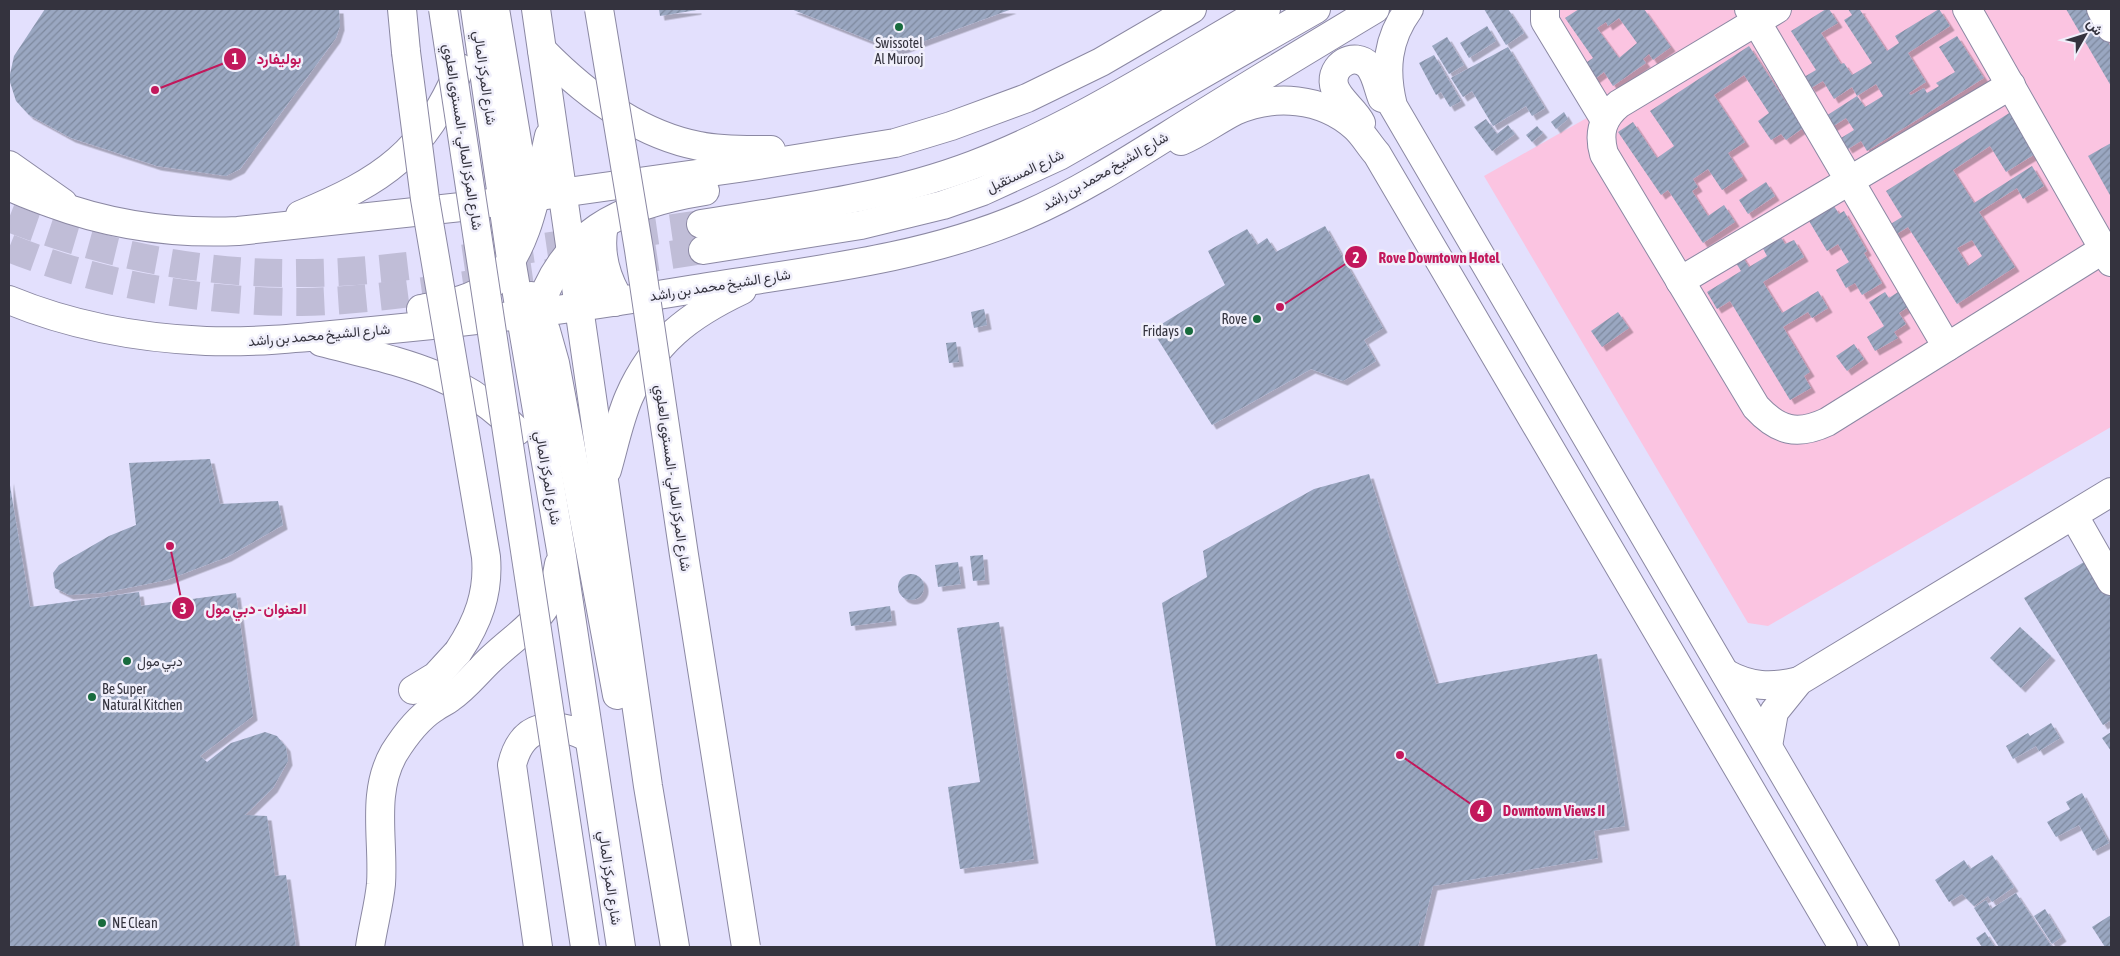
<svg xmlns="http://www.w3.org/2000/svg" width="2120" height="956" font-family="'Asap Condensed',Vazirmatn,sans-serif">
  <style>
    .garden { fill: #fbc4e1 }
    .building { fill: url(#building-hatch); fill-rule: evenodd; filter: url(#shadow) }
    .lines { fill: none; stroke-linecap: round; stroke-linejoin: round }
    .major-tunnel { stroke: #c0bdd7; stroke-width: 28; stroke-dasharray: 28 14; stroke-linecap: butt }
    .minor-casing { stroke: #8b88a3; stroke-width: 30 }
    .major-casing { stroke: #8b88a3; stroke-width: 30 }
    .highway-casing { stroke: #8b88a3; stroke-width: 30 }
    .minor { stroke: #fff; stroke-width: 28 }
    .major { stroke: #fff; stroke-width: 28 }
    .highway { stroke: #fff; stroke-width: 28 }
    .highway-bridge-casing { stroke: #8b88a3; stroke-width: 30; stroke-linecap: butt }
    .highway-bridge { stroke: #fff; stroke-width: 28 }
    .poi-dot { fill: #186b3d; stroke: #f0effb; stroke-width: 2 }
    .labels { text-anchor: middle; stroke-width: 5; stroke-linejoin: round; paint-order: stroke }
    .poi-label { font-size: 14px; fill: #34333e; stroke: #f0effb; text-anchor: start }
    .street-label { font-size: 14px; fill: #34333e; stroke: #f0effb }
    .leader { fill: none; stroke: #c2185b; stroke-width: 2 }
    .callout-dot { fill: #c2185b; stroke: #f0effb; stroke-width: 2 }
    .mark-label { font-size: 15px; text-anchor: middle; font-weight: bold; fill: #fff }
    .callout-label { font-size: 15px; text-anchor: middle; font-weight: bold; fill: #c2185b; stroke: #f0effb; stroke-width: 5; stroke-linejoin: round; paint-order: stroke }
  </style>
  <defs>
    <pattern id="building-hatch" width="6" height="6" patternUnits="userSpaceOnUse" patternTransform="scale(1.25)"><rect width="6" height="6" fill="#9aa7c1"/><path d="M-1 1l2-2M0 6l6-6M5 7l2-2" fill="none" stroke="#7e899e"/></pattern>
    <filter id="shadow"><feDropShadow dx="4.5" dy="4.5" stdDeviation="0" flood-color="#0004"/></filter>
  </defs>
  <rect width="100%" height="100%" fill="#e3e0fd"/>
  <path class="garden" d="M1531 9H2111V427L1768 626 1748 623 1484 176 1592 115Z"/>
  <g class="building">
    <path d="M45 9H339L340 26 336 38 240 169 226 176 157 166 71 138 29 115 16 101 9 79 14 56Z"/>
    <path d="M659 9H697V10L660 16Z"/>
    <path d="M791 9H1012L897 51Z"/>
    <path d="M1484 9H1508L1524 33 1506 45Z"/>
    <path d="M1579 9H1644L1671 47 1653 60 1649 54 1643 59 1646 63 1613 86 1604 72 1592 81 1581 66 1593 58 1565 18ZM1619 18 1637 43 1619 58 1597 28 1606 22 1608 26Z"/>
    <path d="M1826 9H1829L1838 23 1821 33 1841 64 1844 63 1852 75 1872 63 1844 20 1852 15 1848 9H1862L1860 10 1887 51 1899 43 1895 36 1939 9 1950 26 1908 53 1926 82 1909 93 1911 95 1924 88 1927 93 1939 86 1936 83 1955 72 1939 47 1957 36 1984 78 1867 151 1861 141 1848 149 1841 138 1854 130 1846 118 1832 127 1826 116 1857 96 1865 107 1883 96 1876 84 1857 96 1852 87 1834 99 1823 81 1811 88 1804 77 1816 70 1791 31Z"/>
    <path d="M2066 9H2089L2111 47V86Z"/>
    <path d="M1487 26 1496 41 1469 58 1460 43Z"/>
    <path d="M1447 37 1464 65 1449 74 1432 46Z"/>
    <path d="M1749 46 1803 128 1786 140 1781 134 1771 140 1758 121 1769 113 1744 75 1714 95 1745 142 1728 153 1743 176 1722 190 1708 169 1693 179 1698 187 1692 191 1708 216 1724 205 1735 222 1703 243 1668 190 1661 195 1618 132 1633 122 1657 158 1674 146 1650 111Z"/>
    <path d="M1508 47 1545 108 1532 116 1526 106 1493 126 1472 91 1463 97 1451 78Z"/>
    <path d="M1434 55 1461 101 1450 107 1441 92 1436 95 1419 63Z"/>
    <path d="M2014 110 2040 151 2006 172 1990 146 1953 170 1974 203 2032 166 2044 186 2023 199 2017 188 1979 212 2015 267 1957 304 1908 227 1895 235 1889 225 1902 217 1886 191ZM1972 240 1982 256 1968 266 1957 248Z"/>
    <path d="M1564 112 1568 119 1556 129 1551 122Z"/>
    <path d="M1486 119 1497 134 1508 125 1515 134 1492 151 1474 127Z"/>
    <path d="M1537 126 1543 133 1532 142 1526 135Z"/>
    <path d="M2111 143V197L2088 156Z"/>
    <path d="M1766 182 1775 196 1748 214 1739 200Z"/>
    <path d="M1834 206 1839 214 1844 211 1867 251 1864 253 1882 283 1862 295 1855 283 1846 288 1836 270 1849 262 1838 244 1827 251 1809 221Z"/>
    <path d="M1325 226 1383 328 1364 340 1376 361 1343 381 1311 369 1212 425 1152 330 1225 285 1208 251 1247 229 1257 245 1267 238 1276 252Z"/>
    <path d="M1779 234 1785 244 1794 240 1804 257 1763 282 1782 313 1818 291 1828 308 1812 318 1808 312 1783 327 1810 372 1804 376 1811 388 1790 400 1730 301 1717 309 1707 292 1741 271 1733 258 1740 253 1749 267 1767 256 1761 245Z"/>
    <path d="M1885 292 1889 298 1898 292 1908 307 1899 313 1906 324 1894 332 1898 338 1875 351 1867 337 1884 326 1869 302Z"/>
    <path d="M984 309 987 325 974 328 971 312Z"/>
    <path d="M1618 312 1629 328 1602 347 1591 331Z"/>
    <path d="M956 342 959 362 949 363 946 343Z"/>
    <path d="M1854 344 1864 359 1847 371 1836 356Z"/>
    <path d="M210 459 220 504 278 501 283 525 227 557 167 580 102 593 69 595 55 588 53 573 59 565 109 536 136 525 129 463Z"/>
    <path d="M1369 474 1436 684 1597 654 1625 826 1594 831 1598 858 1433 886 1418 947H1216L1162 603 1207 577 1203 551 1314 489Z"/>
    <path d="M9 479 30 607 139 592 141 606 236 593 253 716 200 756 207 762 231 743 265 732 277 736 286 747 288 761 273 788 245 815 267 816 275 876 286 875 296 947H9Z"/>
    <path d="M983 555 985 580 973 581 970 556Z"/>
    <path d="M958 562 961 584 938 587 935 565Z"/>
    <path d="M2084 562 2089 570 2095 566 2111 592V720L2103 725 2024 598Z"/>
    <circle cx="911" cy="587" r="13"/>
    <path d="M890 606 892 621 851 626 849 612Z"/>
    <path d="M999 622 1034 859 960 869 948 787 980 782 957 628Z"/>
    <path d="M2020 627 2051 656 2021 688 1990 658Z"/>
    <path d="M2051 723 2060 738 2039 751 2036 746 2013 759 2006 746 2028 733 2030 736Z"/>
    <path d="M2111 732V751L2102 738Z"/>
    <path d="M2082 793 2109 843 2093 851 2079 825 2056 837 2047 822 2070 809 2066 802Z"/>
    <path d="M1992 855 2014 887 1992 902 1988 896 1974 906 1962 894 1949 902 1935 880 1964 860 1970 869Z"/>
    <path d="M2016 893 2052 947H1999L1974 908 1986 900 1991 909Z"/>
    <path d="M2045 909 2062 937 2052 944 2034 916Z"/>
    <path d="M2111 915V947H2105L2092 927Z"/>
    <path d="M1985 932 1995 947H1982L1976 938Z"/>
  </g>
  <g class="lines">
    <g class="major-tunnel">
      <path d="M9 218C101 254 204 275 304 273 369 273 432 263 495 254 564 244 632 234 701 224"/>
      <path d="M9 248C101 285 203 302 301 302 364 301 425 291 486 282 558 272 631 261 703 250"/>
    </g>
    <defs>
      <g id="minor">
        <path d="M1409 9C1387 39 1384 70 1393 106L1885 947"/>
        <path d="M1545 9V21L1605 120"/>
        <path d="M1749 9 1947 347"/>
        <path d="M1777 9 1619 104C1602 118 1598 133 1604 154L1756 407C1778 431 1797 436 1827 422L2104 249"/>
        <path d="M1967 9 2111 262"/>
        <path d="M2101 9 2111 28"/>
        <path d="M1361 123C1355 110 1337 99 1334 85 1330 66 1354 50 1369 66 1376 74 1378 88 1382 98"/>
        <path d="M1181 141C1200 133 1217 120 1235 111 1274 94 1322 97 1355 127 1363 134 1369 145 1377 154L1843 947"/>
        <path d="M9 165 63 203"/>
        <path d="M1680 281 2011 85"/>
        <path d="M2074 516 2111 581"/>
        <path d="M1725 673C1750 687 1771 688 1799 681"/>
        <path d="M1768 746 1774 712 1799 681 2111 492"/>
        <path d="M538 947 512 765C522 722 555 720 589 738"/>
      </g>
      <g id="major">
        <path d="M475 9 511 259 561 550 621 947"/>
        <path d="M495 9 518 147 527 181 536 200"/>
        <path d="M536 9 648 786 675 947"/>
        <path d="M542 50C585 94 637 134 699 146 722 151 747 150 771 150"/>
        <path d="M9 186C22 193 37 198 51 203 113 226 173 234 238 231L461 207 739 168 895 143 951 126 1027 98 1101 62 1192 9"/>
        <path d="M300 215C384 180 423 154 460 68"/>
        <path d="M701 224C793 209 886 198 973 165 1074 127 1173 62 1266 9"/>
        <path d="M604 225C599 250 604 272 616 294"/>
        <path d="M570 250 615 302"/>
        <path d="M703 250 861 225 943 205 983 191 1059 156 1316 9"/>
        <path d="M531 296 546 331 555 363 617 695"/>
        <path d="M9 300C72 326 138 338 206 341 262 343 317 336 372 331 481 321 588 307 695 289 807 271 922 260 1026 215 1086 189 1141 152 1196 118 1255 81 1315 45 1375 9"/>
        <path d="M421 309C444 304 470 301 489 286 529 255 538 183 549 136"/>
        <path d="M536 320C558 233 623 204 705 191"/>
        <path d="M321 342C398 362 460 371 517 431"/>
        <path d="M607 470C614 446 619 420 629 397 653 342 689 315 742 290"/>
        <path d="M370 947C373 926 379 905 381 884 384 840 371 793 394 753 404 737 417 719 434 708 439 704 445 702 450 698 466 687 477 672 491 659 527 625 551 619 559 564"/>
      </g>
      <g id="highway">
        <path d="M402 9 406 52"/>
        <path d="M413 690 436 676 458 652"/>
      </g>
    </defs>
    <use href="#minor" class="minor-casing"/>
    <use href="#major" class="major-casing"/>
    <use href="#highway" class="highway-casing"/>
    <use href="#minor" class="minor"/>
    <use href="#major" class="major"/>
    <use href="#highway" class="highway"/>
    <defs>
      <g id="highway-bridge">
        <path d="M443 9 585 947"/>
        <path d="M599 9 639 250 684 555 746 947"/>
        <path d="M406 52 425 199 486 557C489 593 478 622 458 652"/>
      </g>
    </defs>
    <use href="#highway-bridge" class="highway-bridge-casing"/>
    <use href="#highway-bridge" class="highway-bridge"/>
  </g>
  <g class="poi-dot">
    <circle cx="899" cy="27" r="5"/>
    <circle cx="1257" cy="319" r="5"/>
    <circle cx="1189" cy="331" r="5"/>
    <circle cx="127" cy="661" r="5"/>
    <circle cx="92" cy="697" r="5"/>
    <circle cx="102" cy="923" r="5"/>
  </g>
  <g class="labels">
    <g class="poi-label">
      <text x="899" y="48" text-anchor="middle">Swissotel<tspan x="899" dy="16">Al Murooj</tspan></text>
      <text x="1247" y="324" text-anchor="end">Rove</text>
      <text x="1179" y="336" text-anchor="end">Fridays</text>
      <text x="137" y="666">دبي مول</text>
      <text x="102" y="694">Be Super<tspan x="102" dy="16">Natural Kitchen</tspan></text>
      <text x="112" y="928">NE Clean</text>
    </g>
    <g class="street-label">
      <text transform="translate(485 78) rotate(82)" y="5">شارع المركز المالي</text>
      <text transform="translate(463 137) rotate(81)" y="5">شارع المركز المالي - المستوى العلوي</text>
      <text transform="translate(1025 171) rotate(-25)" y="5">شارع المستقبل</text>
      <text transform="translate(1105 171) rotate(-30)" y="5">شارع الشيخ محمد بن راشد</text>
      <text transform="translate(720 285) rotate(-9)" y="5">شارع الشيخ محمد بن راشد</text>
      <text transform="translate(319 335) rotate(-5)" y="5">شارع الشيخ محمد بن راشد</text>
      <text transform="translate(548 478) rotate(80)" y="5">شارع المركز المالي</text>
      <text transform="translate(673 478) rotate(82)" y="5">شارع المركز المالي - المستوى العلوي</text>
      <text transform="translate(610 878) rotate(82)" y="5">شارع المركز المالي</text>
    </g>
  </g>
  <path class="leader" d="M155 90L235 59M1280 307L1356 257M170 546L183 608M1400 755L1481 811"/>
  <g class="callout-dot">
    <circle cx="155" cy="90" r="5"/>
    <circle cx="1280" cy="307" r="5"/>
    <circle cx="170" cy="546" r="5"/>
    <circle cx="1400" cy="755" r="5"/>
    <circle cx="235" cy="59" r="12"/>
    <circle cx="1356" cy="257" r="12"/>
    <circle cx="183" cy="608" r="12"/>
    <circle cx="1481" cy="811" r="12"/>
  </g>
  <g class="mark-label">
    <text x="235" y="64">1</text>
    <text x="1356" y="263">2</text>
    <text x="183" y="614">3</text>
    <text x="1481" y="816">4</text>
  </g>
  <g class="callout-label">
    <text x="279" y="64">بوليفارد</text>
    <text x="1439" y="263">Rove Downtown Hotel</text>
    <text x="256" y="614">العنوان - دبي مول</text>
    <text x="1554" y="816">Downtown Views II</text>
  </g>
  <rect width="2120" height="956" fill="none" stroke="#34333e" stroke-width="20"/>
  <g transform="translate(2085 35) rotate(51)" stroke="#f0effb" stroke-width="4" paint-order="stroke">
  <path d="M0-4L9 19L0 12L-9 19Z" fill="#34333e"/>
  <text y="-8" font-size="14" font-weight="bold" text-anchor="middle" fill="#34333e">ش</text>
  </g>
</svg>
